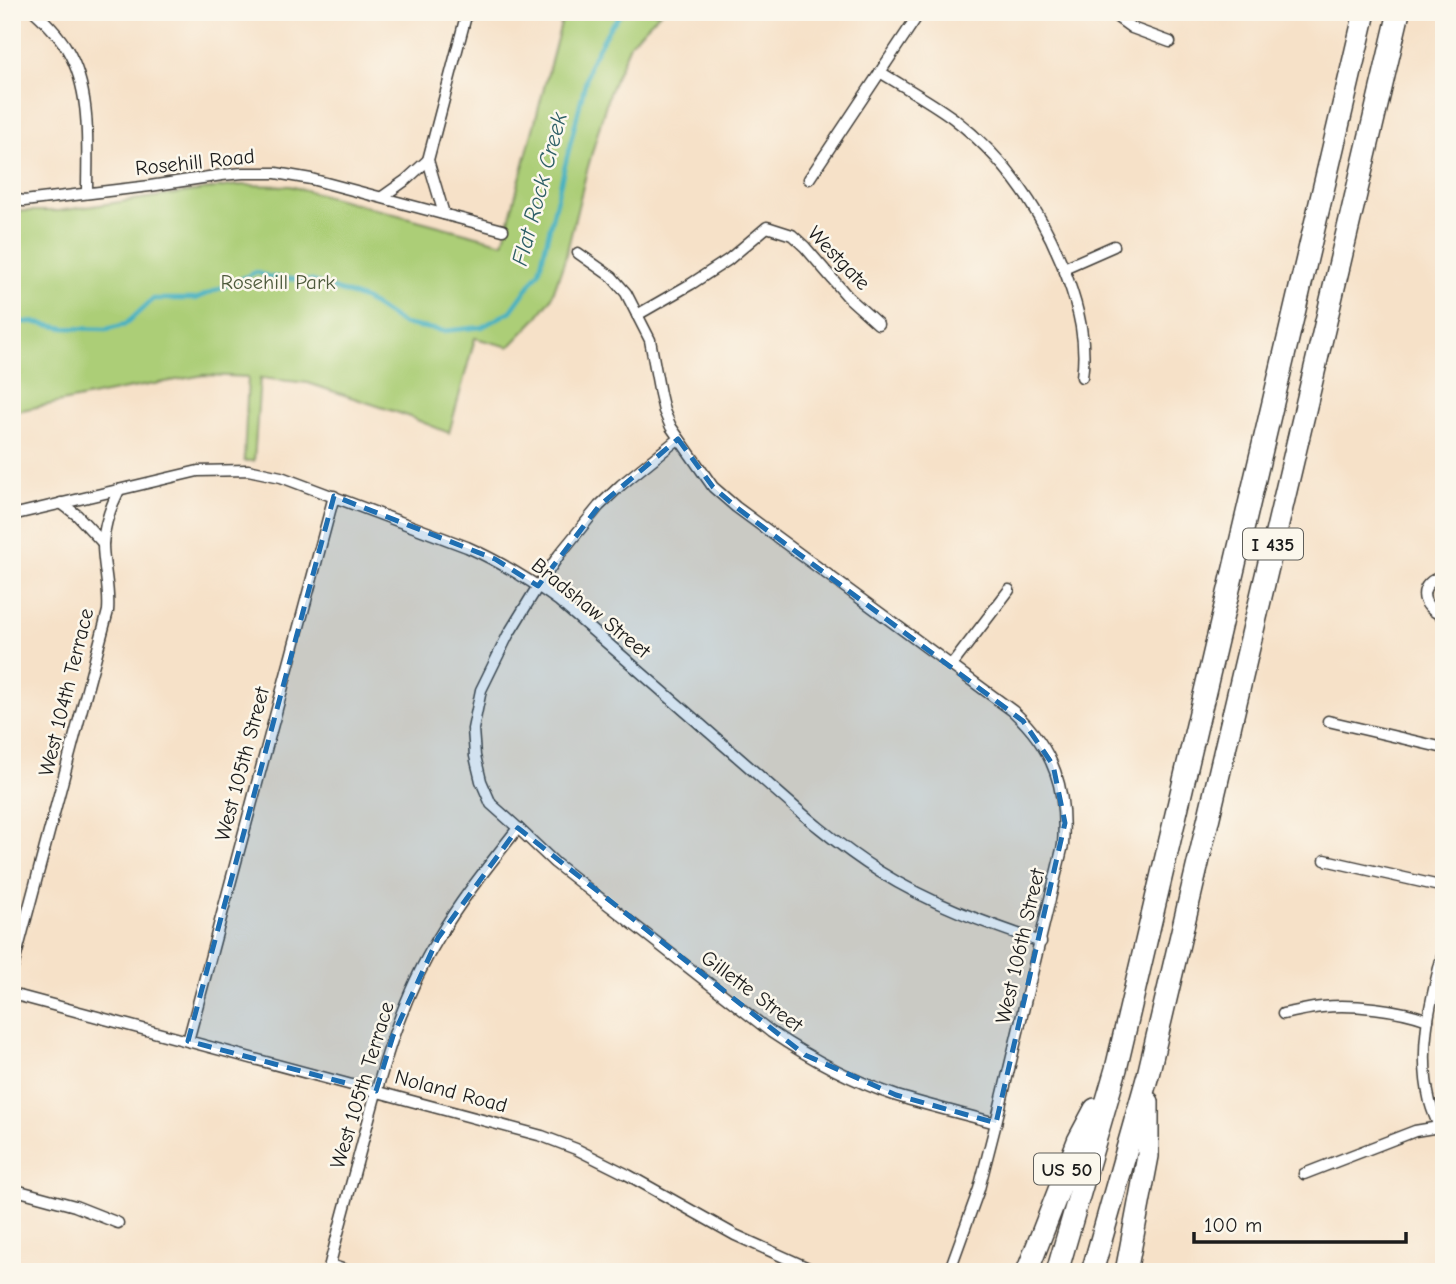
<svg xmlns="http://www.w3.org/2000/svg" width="1456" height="1284" font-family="'Comic Neue',sans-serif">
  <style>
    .green { fill: #acce77; stroke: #64754a; stroke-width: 2 }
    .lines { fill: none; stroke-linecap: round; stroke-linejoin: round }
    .stream { stroke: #44b1c1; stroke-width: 4.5 }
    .minor-casing { stroke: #3d3a36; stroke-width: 13 }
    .motorway-casing { stroke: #3d3a36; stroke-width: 24 }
    .minor { stroke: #fff; stroke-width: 10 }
    .motorway { stroke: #fff; stroke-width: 21 }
    .marked { fill: #1f6fb2; fill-opacity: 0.2; stroke: #1f6fb2; stroke-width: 5; stroke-dasharray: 14 9; stroke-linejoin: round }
    .labels { text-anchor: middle; stroke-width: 5; stroke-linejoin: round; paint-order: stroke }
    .shield { fill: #fbf7ec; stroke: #5f5e5a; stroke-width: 2 }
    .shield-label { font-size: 19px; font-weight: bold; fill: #1c1c1c }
    .street-label { font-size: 21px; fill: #1c1c1c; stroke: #fbf7ec }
    .park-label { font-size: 21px; fill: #4e5a3c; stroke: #fbf7ec }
    .water-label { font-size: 23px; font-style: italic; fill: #2e5f66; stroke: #fbf7ec }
  </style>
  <rect width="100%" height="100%" fill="#fbf7ec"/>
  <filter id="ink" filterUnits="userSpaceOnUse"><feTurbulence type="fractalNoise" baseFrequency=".0143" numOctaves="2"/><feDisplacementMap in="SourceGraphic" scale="14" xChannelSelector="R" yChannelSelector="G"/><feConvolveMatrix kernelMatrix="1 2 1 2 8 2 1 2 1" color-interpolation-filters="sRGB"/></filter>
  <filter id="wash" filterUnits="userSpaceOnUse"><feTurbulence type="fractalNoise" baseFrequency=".00686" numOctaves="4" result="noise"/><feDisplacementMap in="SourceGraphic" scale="28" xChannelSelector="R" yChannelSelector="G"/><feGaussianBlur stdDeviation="1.57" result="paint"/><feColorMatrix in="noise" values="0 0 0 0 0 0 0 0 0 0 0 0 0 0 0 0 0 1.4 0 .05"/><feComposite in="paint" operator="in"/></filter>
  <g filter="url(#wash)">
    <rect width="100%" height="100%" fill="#f6e1c8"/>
    <path class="green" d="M564 12H661L631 42 609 93 586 174 565 259 551 299 535 320 509 347 475 338 449 433 402 414 308 383 260 378 254 461H244L248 377 204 375 121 390 12 412V211H58L237 185 290 186 503 243Z"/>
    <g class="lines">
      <path class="stream" d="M12 322H32L64 328 107 329 126 324 153 299H196L256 272 270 277 312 281 364 299 403 324 443 331 482 327 511 311 539 272 590 63 610 27 623 12"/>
    </g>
  </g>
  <g filter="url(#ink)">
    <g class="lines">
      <defs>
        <g id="minor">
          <path d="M35 12C47 23 59 35 67 49 92 91 87 146 87 193"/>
          <path d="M1110 12 1132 28 1170 42"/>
          <path d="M880 72C904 87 930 101 953 118 1006 159 1044 214 1067 277 1079 310 1087 342 1082 377"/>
          <path d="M809 179 920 12"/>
          <path d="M382 197 406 180 428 160"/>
          <path d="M12 199 24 201 150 186 222 175 243 173H276L311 179 503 230"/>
          <path d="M444 214 428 160 467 12"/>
          <path d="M578 253 612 277 626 293 650 340 660 394 664 411 671 427 713 487 736 507 1013 711C1055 750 1067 790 1063 845L996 1123 979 1189 949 1272"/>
          <path d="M1064 268 1114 246"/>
          <path d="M637 315 691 284 728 260 767 227 792 235 805 247 848 297 878 324"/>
          <path d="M678 439 621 485 599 506 559 555 538 586 508 635 481 690 473 729 475 756 481 781 491 804 518 828 555 863 771 1032C811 1059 852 1081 897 1096 930 1106 963 1114 996 1123"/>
          <path d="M61 503 77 515 103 543"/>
          <path d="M12 515 198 471 248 470 281 477 467 547C501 562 530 580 559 601 622 656 685 711 748 766 790 803 832 842 880 872 933 905 983 922 1041 942"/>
          <path d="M1444 576C1417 582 1418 607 1444 616"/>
          <path d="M951 666 1009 590"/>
          <path d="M1328 721 1444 748"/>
          <path d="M1325 860 1444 887"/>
          <path d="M1444 948C1431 1000 1417 1048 1430 1102 1433 1114 1439 1126 1444 1137"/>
          <path d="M12 971 108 611C110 588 103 566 103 544 104 525 111 506 119 490"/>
          <path d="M12 994 542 1136 576 1149 628 1175 735 1235 817 1272"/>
          <path d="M1283 1014C1296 1012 1309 1008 1322 1007 1353 1004 1399 1009 1428 1020"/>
          <path d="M188 1041 334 496"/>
          <path d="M1304 1174 1415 1131 1439 1127"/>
          <path d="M12 1189 75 1206 118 1223"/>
          <path d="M330 1265 351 1272"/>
          <path d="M328 1272C339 1227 352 1182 364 1137 382 1069 401 998 439 937 462 898 490 864 518 828"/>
        </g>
        <g id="motorway">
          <path d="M1027 1272 1078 1141 1095 1109"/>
          <path d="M1057 1272 1116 1069 1365 12"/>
          <path d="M1092 1272 1148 1075 1399 12"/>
          <path d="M1126 1272 1148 1156V1102"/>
        </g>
      </defs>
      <use href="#minor" class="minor-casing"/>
      <use href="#motorway" class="motorway-casing"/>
      <use href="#minor" class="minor"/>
      <use href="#motorway" class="motorway"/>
    </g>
  </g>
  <path class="marked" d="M678 439 713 487 736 507 1023 721 1053 765 1065 823 996 1123 896 1095 805 1055 518 828 438 938 393 1036 376 1091 188 1041 334 496 495 559 538 586 599 506Z"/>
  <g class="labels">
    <g class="shield">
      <rect x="1243" y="528.5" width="60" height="31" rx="5"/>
      <rect x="1034" y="1153.5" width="66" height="31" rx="5"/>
    </g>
    <g class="shield-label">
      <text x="1273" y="551">I 435</text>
      <text x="1067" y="1176">US 50</text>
    </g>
    <g class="street-label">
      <text transform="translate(195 162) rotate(-6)" y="7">Rosehill Road</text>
      <text transform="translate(839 258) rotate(46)" y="7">Westgate</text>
      <text transform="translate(591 608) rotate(39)" y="7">Bradshaw Street</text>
      <text transform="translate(66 692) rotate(-76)" y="7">West 104th Terrace</text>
      <text transform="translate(242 764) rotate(-75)" y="7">West 105th Street</text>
      <text transform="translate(1020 946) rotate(-77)" y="7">West 106th Street</text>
      <text transform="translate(752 991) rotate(37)" y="7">Gillette Street</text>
      <text transform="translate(362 1085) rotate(-73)" y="7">West 105th Terrace</text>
      <text transform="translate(451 1091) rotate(15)" y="7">Noland Road</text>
    </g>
    <g class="park-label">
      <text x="278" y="289">Rosehill Park</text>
    </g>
    <g class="water-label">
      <text transform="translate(539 189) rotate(-75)" y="8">Flat Rock Creek</text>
    </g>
  </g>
  <rect width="1456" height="1284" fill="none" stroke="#fbf7ec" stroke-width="42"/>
  <path d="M1194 1232v10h212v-10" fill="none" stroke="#1c1c1c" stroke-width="3.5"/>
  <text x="1204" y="1232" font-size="21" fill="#1c1c1c" stroke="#fbf7ec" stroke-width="5" paint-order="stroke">100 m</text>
</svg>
